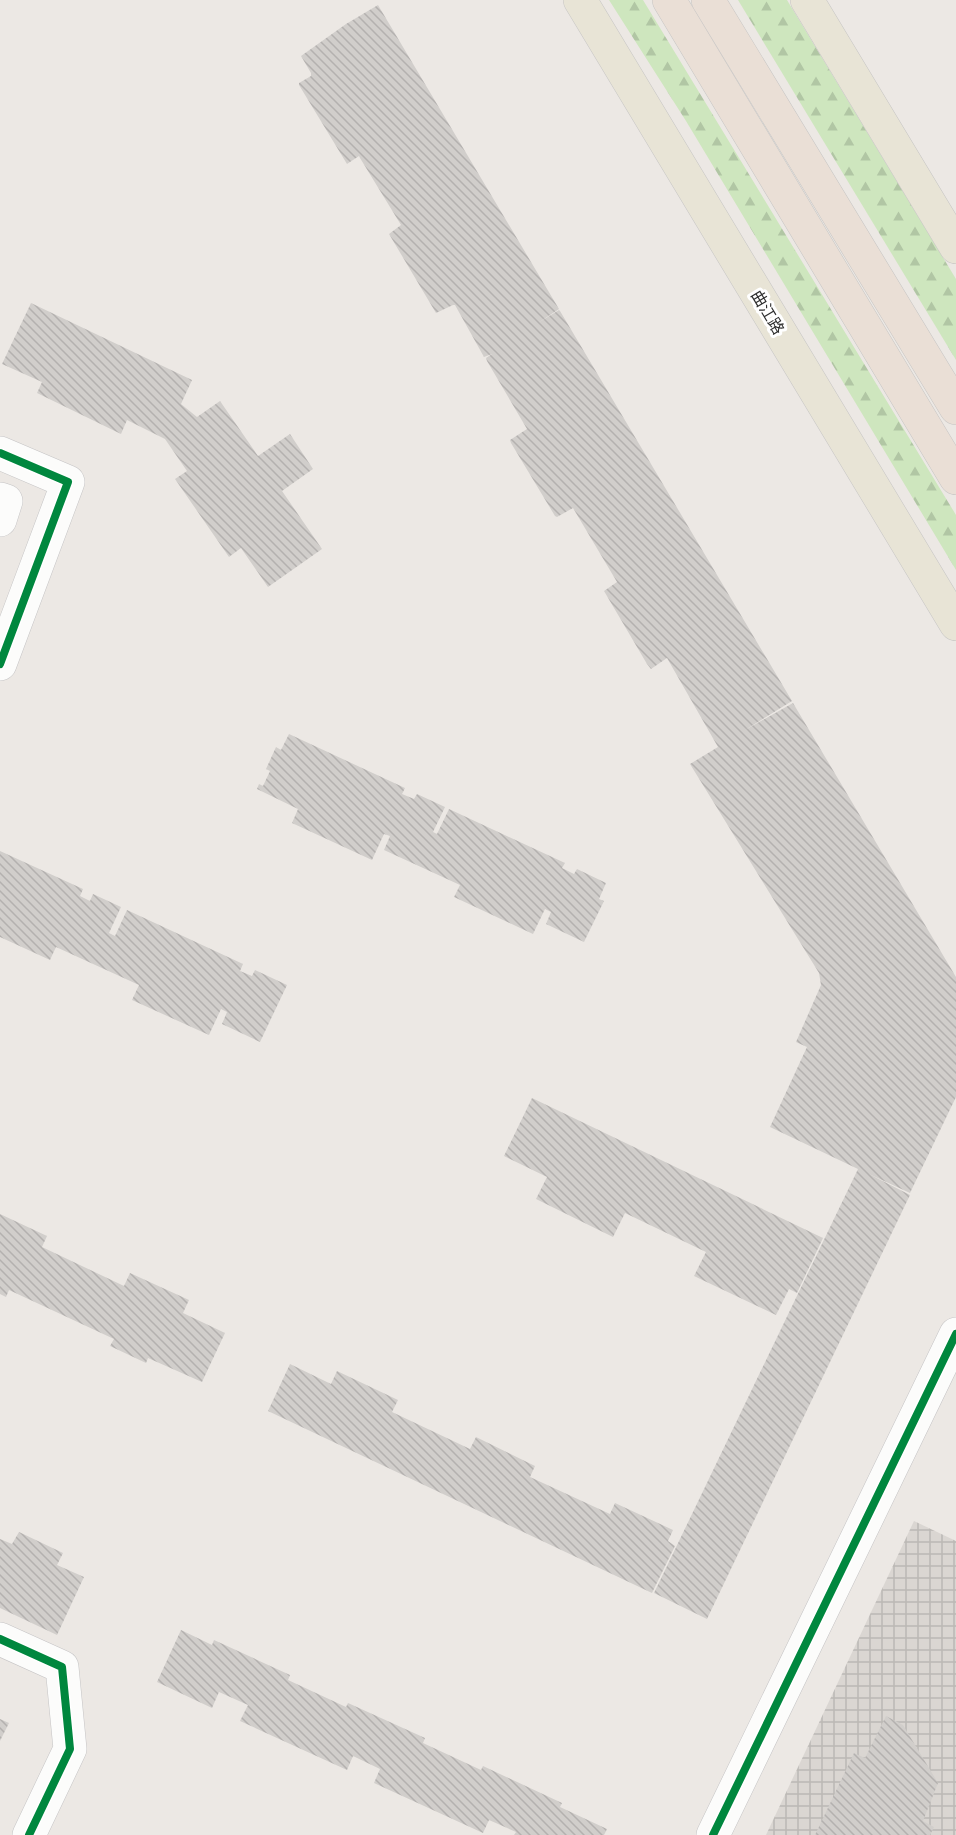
<svg xmlns="http://www.w3.org/2000/svg" width="956" height="1835" font-family="'Nunito Sans','Noto Sans SC',sans-serif">
  <style>
    .forest { fill: url(#forest-firs) }
    .plaza { fill: url(#plaza-grid) }
    .building { fill: url(#building-back-hatch) }
    .lines { fill: none; stroke-linecap: round; stroke-linejoin: round }
    .minor-casing { stroke: #c5c4c5; stroke-width: 34 }
    .major-casing { stroke: #c6c5c4; stroke-width: 34 }
    .highway-casing { stroke: #c6c5c4; stroke-width: 34 }
    .minor { stroke: #fcfcfb; stroke-width: 33 }
    .major { stroke: #e8e4d6; stroke-width: 33 }
    .highway { stroke: #eadfd6; stroke-width: 33 }
    .cycleway-casing { stroke: #fff; stroke-width: 11 }
    .cycleway { stroke: #00873e; stroke-width: 8 }
    .labels { text-anchor: middle; stroke-width: 6; stroke-linejoin: round; paint-order: stroke }
    .street-label { font-size: 16px; fill: #2e2e2e; stroke: #fff }
  </style>
  <defs>
    <pattern id="forest-firs" width="22" height="20" patternUnits="userSpaceOnUse" patternTransform="scale(1.5)"><rect width="22" height="20" fill="#cee6be"/><path d="M5 1l3.5 6h-7zM16 11l3.5 6h-7z" fill="#b1c6a4"/></pattern>
    <pattern id="plaza-grid" width="8" height="8" patternUnits="userSpaceOnUse" patternTransform="scale(1.5)"><rect width="8" height="8" fill="#dad6d2"/><path d="M0 4h8M4 0v8" fill="none" stroke="#bbb8b5"/></pattern>
    <pattern id="building-back-hatch" width="6" height="6" patternUnits="userSpaceOnUse" patternTransform="scale(1.5)"><rect width="6" height="6" fill="#d1cecb"/><path d="M-1 5l2 2M0 0l6 6M5-1l2 2" fill="none" stroke="#b4b1af"/></pattern>
  </defs>
  <rect width="100%" height="100%" fill="#ece8e4"/>
  <g class="forest">
    <path d="M609 0H643L956 515V570L686 121Z"/>
    <path d="M738 0H787L956 279V360Z"/>
  </g>
  <path class="plaza" d="M914 1521 956 1541V1835H766Z"/>
  <g class="building">
    <path d="M378 5 559 309 538 323 559 310 560 311 792 701 745 730 793 703 956 977V1097L910 1193 869 1174 910 1195 707 1619 654 1593 858 1169 770 1127 807 1047 796 1042 821 985 819 973 690 764 718 747 667 658 651 669 647 664 604 591 617 582 573 508 557 517 555 516 511 443 510 440 527 429 487 361 486 358 492 354 484 357 455 305H453L436 313 389 234 401 225 360 158 359 156 347 164 299 85V83L311 76V73L301 56 346 24Z"/>
    <path d="M31 303 192 380 181 404 197 417 220 401 258 456 290 434 313 469 282 491 322 549 268 587 241 548 229 557 175 479 187 471 165 439 127 420 121 434 37 393 42 382 2 364Z"/>
    <path d="M289 734 405 788 402 794 414 799 417 794 445 807 433 832 437 834 449 809 565 863 562 868 574 874 577 869 606 883 599 899 604 901 584 942 546 924 551 912 545 909 533 934 454 897 460 885 384 850 390 836 384 834 372 860 292 823 298 809 257 789 259 784 263 786 270 771 266 769 276 747 281 750Z"/>
    <path d="M0 851 83 889 80 896 90 901 93 894 121 907 109 933 115 936 127 910 243 964 240 971 252 976 255 970 287 985 260 1042 222 1024 227 1012 221 1009 209 1035 132 1000 139 985 56 947 50 960 0 937Z"/>
    <path d="M532 1098 823 1238 797 1293 789 1289 776 1315 694 1276 706 1252 625 1213 613 1237 536 1199 547 1177 504 1156Z"/>
    <path d="M0 1214 47 1236 42 1247 124 1286 130 1273 189 1300 183 1313 225 1333 202 1382 148 1358 146 1363 110 1346 114 1339 9 1290 6 1297 0 1294Z"/>
    <path d="M290 1364 331 1384 337 1371 398 1400 392 1412 470 1449 476 1437 535 1466 530 1477 610 1514 615 1503 673 1530 668 1541 675 1546 652 1593 268 1411Z"/>
    <path d="M19 1532 63 1553 57 1565 84 1577 57 1635 0 1608V1539L12 1544Z"/>
    <path d="M181 1630 212 1645 214 1640 290 1675 288 1680 346 1707 348 1703 425 1738 423 1743 481 1770 483 1766 562 1803 560 1807 607 1829 604 1835H514L516 1832 489 1820 483 1833 374 1783 380 1769 353 1756 347 1770 240 1721 248 1705 219 1692 212 1708 157 1682Z"/>
    <path d="M886 1716 903 1725 938 1783 923 1821 934 1827 930 1835H815L854 1753 865 1758Z"/>
    <path d="M0 1719 9 1723 0 1741Z"/>
  </g>
  <g class="lines">
    <defs>
      <g id="minor">
        <path d="M0 453 68 482 0 664"/>
        <path d="M0 499 6 501 0 520"/>
        <path d="M0 1639 62 1667 70 1749 29 1835"/>
        <path d="M713 1835 956 1334"/>
      </g>
      <g id="major">
        <path d="M580 0 956 624"/>
        <path d="M807 0 956 247"/>
      </g>
      <g id="highway">
        <path d="M669 0 956 478"/>
        <path d="M708 0 956 408"/>
      </g>
    </defs>
    <use href="#minor" class="minor-casing"/>
    <use href="#major" class="major-casing"/>
    <use href="#highway" class="highway-casing"/>
    <use href="#minor" class="minor"/>
    <use href="#major" class="major"/>
    <use href="#highway" class="highway"/>
    <defs>
      <g id="cycleway">
        <path d="M0 453 68 482 0 664"/>
        <path d="M0 1639 62 1667 70 1749 29 1835"/>
        <path d="M713 1835 956 1334"/>
      </g>
    </defs>
    <use href="#cycleway" class="cycleway-casing"/>
    <use href="#cycleway" class="cycleway"/>
  </g>
  <g class="labels">
    <g class="street-label">
      <text transform="translate(768 312) rotate(59)" y="6">曲江路</text>
    </g>
  </g>
</svg>
